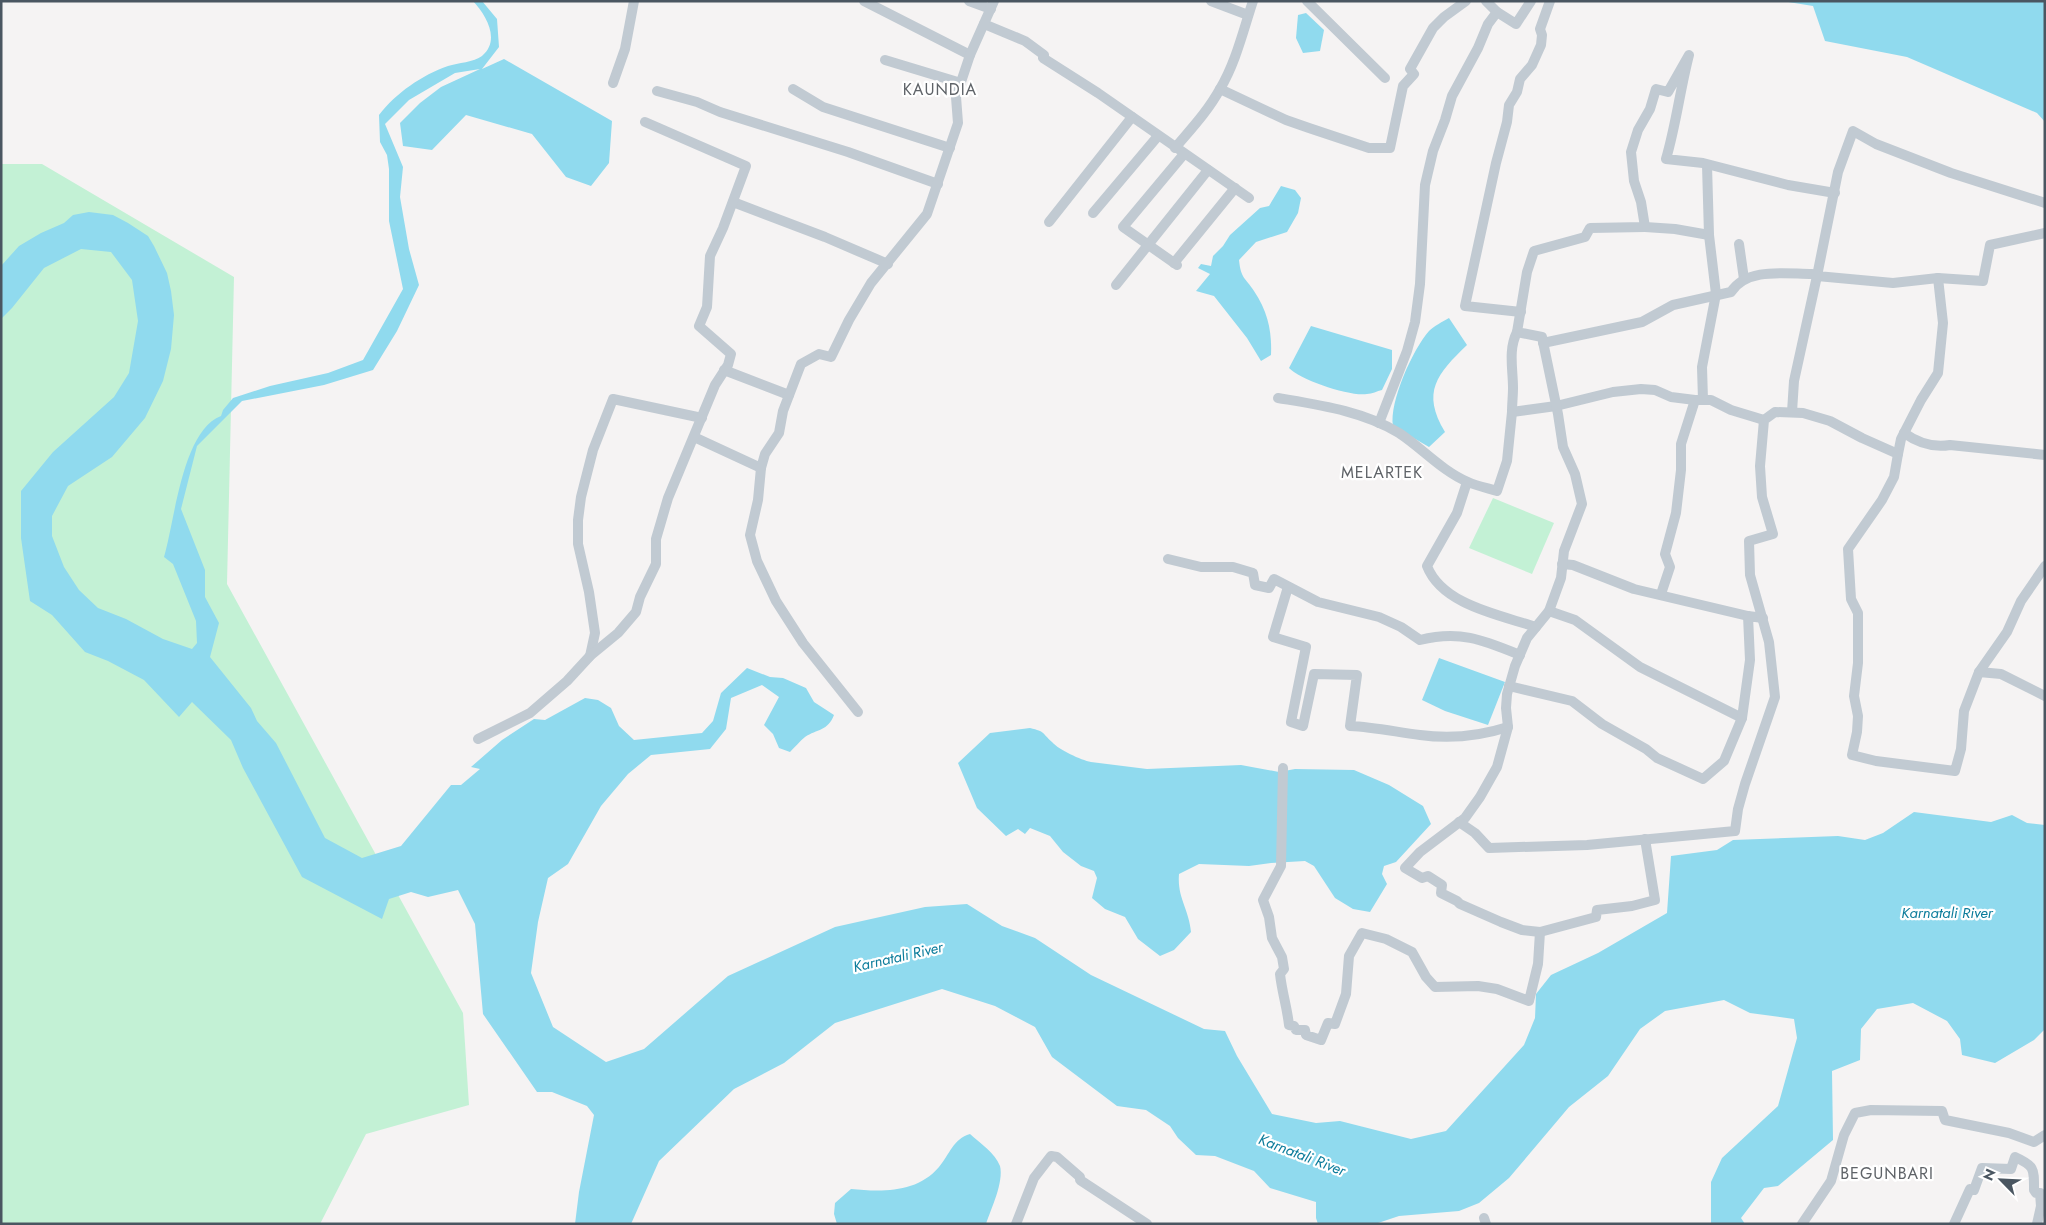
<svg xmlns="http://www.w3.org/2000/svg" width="2046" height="1225" font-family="Jost,sans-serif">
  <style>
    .green { fill: #c3f1d5 }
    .water { fill: #90daee }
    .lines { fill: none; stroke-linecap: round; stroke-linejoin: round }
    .street { stroke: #c1cad2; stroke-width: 10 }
    .labels { text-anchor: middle; stroke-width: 4.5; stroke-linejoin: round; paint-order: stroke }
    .water-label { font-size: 15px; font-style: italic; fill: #0c7c9b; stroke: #fff }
    .quarter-label { font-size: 16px; letter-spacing: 1px; fill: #5f6368; stroke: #fff }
  </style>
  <rect width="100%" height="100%" fill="#f5f3f3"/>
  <g class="green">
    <path d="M1 164H42L234 277 227 584 463 1013 469 1105 366 1134 320 1224H1Z"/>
    <path d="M1493 498 1554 523 1532 574 1469 548Z"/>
  </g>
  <g class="water">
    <path d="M473 1H482L497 19 499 47 482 69 504 59 612 121 609 163 591 186 566 177 532 134 466 115 432 150 403 146 400 123 420 103 441 87 480 69 455 73 409 100 385 124 403 167 400 197 409 249 419 285 397 331 373 370 324 385 242 401 197 446 181 509 205 570V597L219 623 210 657 251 708 257 721 276 743 325 838 362 858 401 846 451 785H461L480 769 471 767 502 740 534 719 545 720 585 698 598 700 611 708 619 726 634 740 702 733 713 721 721 693 747 668 770 677 783 678 806 688 814 702 834 715C828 731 817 729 805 737 800 741 795 747 790 752L779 748 773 734 764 725 779 697 762 685 731 698 726 729 710 749 651 755 628 774 601 806 568 864 548 878 538 922 531 973 553 1027 606 1062 644 1049 728 976 835 927 925 907 967 904 1002 926 1035 938 1091 975 1204 1029 1225 1031 1237 1056 1272 1114 1316 1123 1340 1121 1411 1139 1446 1131 1524 1045 1535 1018 1536 994 1551 975 1598 953 1667 913 1671 856 1717 850 1733 840 1838 836 1865 840 1883 833 1914 812 1991 822 2012 815 2027 823 2045 825V1029L2034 1040 1995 1063 1962 1055 1960 1039 1947 1021 1913 1003 1877 1009 1861 1029 1860 1060 1832 1071 1833 1140 1778 1186 1764 1188 1741 1218 1745 1224H1711V1182L1722 1158 1778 1106 1797 1038 1794 1019 1750 1013 1724 1000 1665 1011 1640 1029 1608 1076 1569 1107 1509 1178 1479 1203 1459 1211 1399 1216 1375 1224H1318L1316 1218V1202L1270 1188 1254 1171 1215 1156 1196 1155 1178 1138 1170 1126 1146 1110 1117 1106 1052 1057 1035 1027 995 1006 942 989 835 1023 784 1063 734 1089 659 1161 631 1224H575L579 1192 594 1115 587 1106 552 1092H537L483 1014 475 924 458 890 428 897 411 892 389 899 382 919 302 877 243 768 231 740 192 702 179 717 144 680 108 661 85 652 52 615 30 601 21 538V491L53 452 114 397 129 373 138 321 132 280 111 252 81 249 44 268 12 308 1 319V266L19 246 41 233 64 223 73 215 89 212 113 215 128 223 148 236 154 246 167 273 171 291 174 315 171 349 163 381 145 418 112 457 68 486 52 516V536L64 567 79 590 98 608 126 619 163 639 192 649 197 643 196 621 173 564 164 557C175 520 182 431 221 416L223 410 233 398 270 386 328 373 363 360 403 289 389 221V169L387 155 380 142 379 115C396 93 422 75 448 66 458 63 474 62 482 56 501 40 486 15 473 1Z"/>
    <path d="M1782 1H2045V122L2037 113 1907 57 1825 41 1813 6Z"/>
    <path d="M1306 13 1324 30 1320 51 1303 53 1296 38 1298 15Z"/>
    <path d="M1281 186 1295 190 1301 198 1298 213 1287 232 1256 242 1239 260C1241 279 1245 277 1254 291 1268 312 1272 331 1271 355L1261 361 1247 338 1214 296 1196 291 1210 274 1198 268 1201 264 1211 266 1213 256 1223 246 1230 235 1260 208 1269 206Z"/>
    <path d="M1449 318 1467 345C1437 374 1421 392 1445 432L1429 447 1393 426C1389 402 1413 349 1429 331 1434 326 1442 322 1449 318Z"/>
    <path d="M1311 326 1392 350V369L1382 390C1377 391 1372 394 1367 394 1351 397 1300 380 1289 368Z"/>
    <path d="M1439 658 1505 682 1488 725 1445 711 1422 700Z"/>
    <path d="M1030 728C1046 732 1041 732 1052 742 1059 750 1081 760 1091 762L1147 769 1241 765 1279 772 1295 769 1354 770 1389 785 1423 806 1431 824 1396 862 1384 866 1382 874 1387 884 1370 912 1353 909 1335 898 1314 866 1305 861 1271 863 1249 866 1199 864 1179 874C1177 898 1189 909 1191 932L1174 950 1160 956 1138 939 1125 917 1105 909 1092 898 1097 878 1094 871 1081 866 1063 852 1050 836 1030 828 1025 834 1018 829 1006 836 977 808 958 763 990 733Z"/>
    <path d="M970 1134C980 1143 995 1153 1000 1166 1004 1182 991 1209 986 1224H837L834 1214 835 1203 851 1189C882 1192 917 1193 939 1167 950 1154 953 1139 970 1134Z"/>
  </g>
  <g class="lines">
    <g class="street">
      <path d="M864 1 970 55"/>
      <path d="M969 1 991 9"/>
      <path d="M1211 1 1248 15"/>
      <path d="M1307 1 1385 78"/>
      <path d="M1486 1 1497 12 1516 24 1531 1"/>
      <path d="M984 24 1025 41 1044 55 1043 58 1098 93 1249 198"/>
      <path d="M885 60 961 83"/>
      <path d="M613 83 625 49 634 1"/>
      <path d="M793 89 823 107 950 148"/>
      <path d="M1220 89 1286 120 1309 128 1369 148H1390L1403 86 1414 74 1410 69 1433 28 1444 17 1466 1"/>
      <path d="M657 91 697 102 720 112 848 152 938 184"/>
      <path d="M1175 148C1191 129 1208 111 1220 89 1236 62 1243 31 1253 1"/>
      <path d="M733 202 825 237 888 264"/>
      <path d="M2045 203 1951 173 1876 144 1853 131 1838 172 1817 276 1893 283 1938 278 1983 281 1990 245 2045 233"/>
      <path d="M1093 213 1158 136"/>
      <path d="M1049 222 1132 117"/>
      <path d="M1645 227 1675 229 1709 235"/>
      <path d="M1739 244 1744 279"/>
      <path d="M1174 263 1235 188"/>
      <path d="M1177 265 1123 227 1184 154"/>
      <path d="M1116 285 1208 170"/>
      <path d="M1521 312 1465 306 1496 163 1507 122 1509 105 1517 92 1520 79 1532 65 1541 45 1542 35 1540 29 1550 1"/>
      <path d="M1517 332C1508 350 1513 369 1513 388 1513 396 1512 404 1512 412L1556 406 1613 392 1641 389 1655 390 1671 397 1695 400"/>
      <path d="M1543 343 1642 322 1673 305 1731 292C1747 267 1786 274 1812 274L1817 276 1794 381 1792 412"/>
      <path d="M724 370 789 395"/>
      <path d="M1278 398C1319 405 1363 411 1399 433 1422 448 1442 471 1468 482 1477 486 1487 488 1497 491L1507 461 1512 412"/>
      <path d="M1703 400 1702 367 1716 294 1709 235 1707 165"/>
      <path d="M1379 423 1407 351 1415 322 1420 284 1425 185 1433 151 1445 120 1452 96 1478 48 1488 24 1497 12"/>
      <path d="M1904 433C1918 443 1932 448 1950 445L2045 455"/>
      <path d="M694 437 761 468"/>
      <path d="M1898 454 1901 439 1921 400 1938 373 1943 323 1938 278"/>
      <path d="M1467 482 1457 513 1427 566C1442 605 1500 615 1536 627"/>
      <path d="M1168 559 1201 567H1233L1253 573 1255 585 1269 588 1274 579 1318 602 1379 617 1401 627 1420 640C1460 630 1483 640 1520 655"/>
      <path d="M1562 564 1573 565 1634 589 1748 616"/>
      <path d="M1288 587 1273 637 1306 647 1291 722 1303 726 1314 674 1357 675 1350 726C1374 727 1396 732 1420 735 1449 739 1480 736 1508 727"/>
      <path d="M1661 594 1670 567 1665 554 1676 513 1681 470V444L1695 400H1711L1731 410 1764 420"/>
      <path d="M1549 611 1575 620 1640 667 1742 718"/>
      <path d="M590 656 595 633 589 592 578 544V520L581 497 593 450 613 399 702 418"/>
      <path d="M1979 672 2001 674 2045 696"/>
      <path d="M1509 686 1572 701 1602 724 1646 749 1657 758 1703 779 1724 761 1742 718 1750 660 1748 616 1763 618"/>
      <path d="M858 712 803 643 776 601 757 561 750 535 758 500 761 468 765 454 779 433 783 411 801 364 819 354 831 357 849 320 871 283 927 214 958 123 956 97 970 55 994 1"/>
      <path d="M478 739 530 713 567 681 590 656 618 633 636 612 640 597 656 564V539L668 498 715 385 728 365 731 354 699 326 707 307 710 256 723 228 746 166 645 122"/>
      <path d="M1283 768 1281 866 1263 900 1269 917 1272 938 1282 957 1284 969 1280 974C1282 992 1287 1007 1289 1025L1294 1026 1296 1030H1305L1306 1035 1321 1040 1328 1023 1335 1024 1346 994 1349 956 1362 933 1386 939 1412 952 1426 977 1435 987 1478 986 1497 989 1529 1001 1538 964 1540 932 1522 930 1501 922 1460 904 1457 901 1441 893 1442 885 1428 876 1422 878 1405 868 1420 852 1465 818 1480 797 1497 767 1508 727 1506 708 1507 694 1515 666 1527 638 1549 611 1561 578 1564 551 1582 504 1575 474 1563 447 1558 414 1542 337 1517 332 1527 272 1534 251 1585 237 1590 228 1645 227 1641 202 1634 181 1631 152 1638 130 1650 109 1656 89 1668 92 1689 55C1680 90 1676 125 1666 159L1703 163 1788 185 1835 193"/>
      <path d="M1459 822 1475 833 1489 848 1587 845 1735 831 1738 809 1745 784 1775 697 1769 642 1750 575 1749 541 1773 534 1762 497 1760 466 1764 420 1775 412 1803 413 1830 421 1862 438 1898 454 1894 477 1882 500 1848 549 1851 599 1858 613V663L1854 696 1858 716 1857 732 1852 755 1876 761 1955 771 1961 749 1964 711 1979 672 2007 632 2021 601 2045 566"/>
      <path d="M1540 932 1596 917 1597 910 1632 906 1655 900 1645 839"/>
      <path d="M1484 1218 1486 1224"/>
      <path d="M1016 1224 1034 1178 1051 1156 1057 1157 1080 1177V1180L1147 1224"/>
      <path d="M1802 1224 1831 1181 1844 1135 1855 1113 1871 1110 1942 1111 1945 1120 2009 1133 2034 1142 2045 1135"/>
      <path d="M1954 1224 1970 1189 1974 1190 1982 1168 2011 1169 2015 1157C2035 1166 2034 1169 2034 1190L2036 1193H2040L2041 1206 2037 1224"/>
    </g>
  </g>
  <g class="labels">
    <g class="water-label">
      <text x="1947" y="918">Karnatali River</text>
      <text transform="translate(898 957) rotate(-13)" y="5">Karnatali River</text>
      <text transform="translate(1302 1155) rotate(21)" y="5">Karnatali River</text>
    </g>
    <g class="quarter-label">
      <text x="940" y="95">KAUNDIA</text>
      <text x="1382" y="478">MELARTEK</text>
      <text x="1887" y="1179">BEGUNBARI</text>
    </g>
  </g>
  <rect width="2046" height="1225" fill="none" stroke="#4a5661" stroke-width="5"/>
  <g transform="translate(2001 1180) rotate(294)" stroke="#ffffff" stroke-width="4" paint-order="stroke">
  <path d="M0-4L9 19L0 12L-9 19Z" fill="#4a5661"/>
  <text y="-8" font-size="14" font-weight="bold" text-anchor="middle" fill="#4a5661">N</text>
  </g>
</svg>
